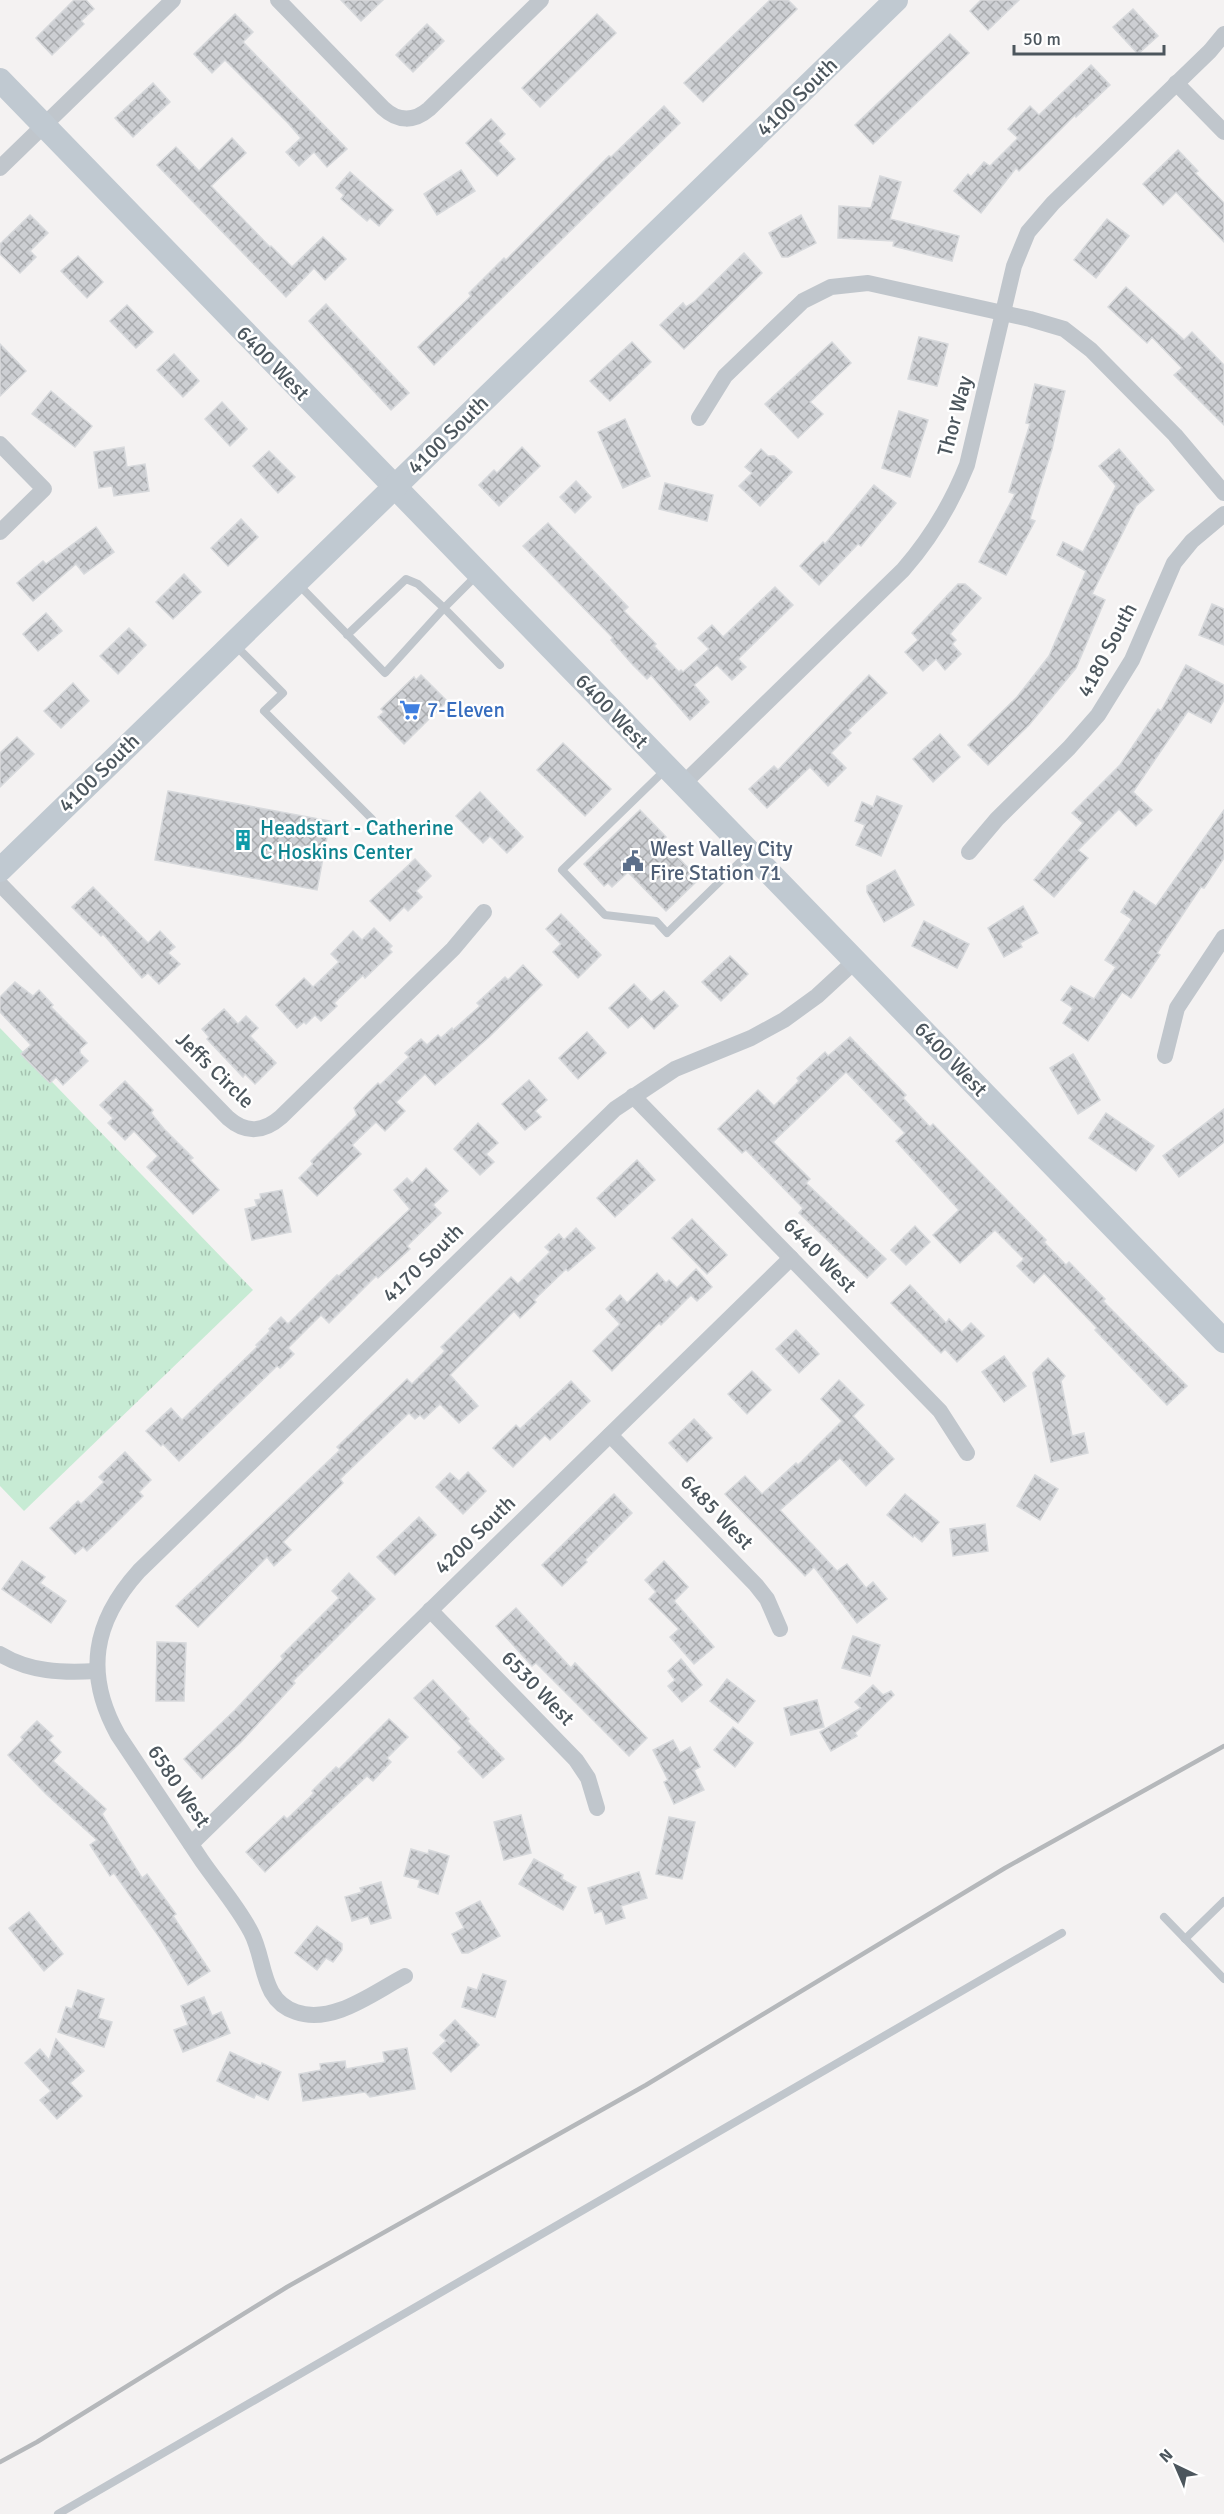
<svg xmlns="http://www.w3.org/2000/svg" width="1224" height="2514" font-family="Signika,sans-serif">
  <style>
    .grass { fill: url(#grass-tufts) }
    .building { fill: url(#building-cross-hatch); stroke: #d7d9dc; stroke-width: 1.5 }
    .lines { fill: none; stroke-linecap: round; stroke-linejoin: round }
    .lane { stroke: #c0c6cc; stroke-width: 8 }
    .street { stroke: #c0c6cc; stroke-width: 16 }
    .secondary { stroke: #c0c9d1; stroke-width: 24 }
    .rail { stroke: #b5b8bb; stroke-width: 4.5 }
    .labels { text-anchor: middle; stroke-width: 5; stroke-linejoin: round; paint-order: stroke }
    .street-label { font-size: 21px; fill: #4c565d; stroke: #fff }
    .shop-label { font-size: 21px; fill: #366cbe; stroke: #fff; text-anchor: start }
    .culture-label { font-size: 21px; fill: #0d838f; stroke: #fff; text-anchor: start }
    .service-label { font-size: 21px; fill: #4e5e75; stroke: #fff; text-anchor: start }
  </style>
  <defs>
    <pattern id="grass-tufts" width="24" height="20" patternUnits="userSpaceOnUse" patternTransform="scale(1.5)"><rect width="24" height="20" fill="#c7ebd4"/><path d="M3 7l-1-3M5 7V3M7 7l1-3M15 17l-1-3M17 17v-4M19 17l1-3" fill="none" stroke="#a4c1af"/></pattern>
    <pattern id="building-cross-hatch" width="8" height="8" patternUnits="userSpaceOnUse" patternTransform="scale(1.5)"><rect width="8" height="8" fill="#cdcfd3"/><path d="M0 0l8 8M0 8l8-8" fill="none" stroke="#a9abae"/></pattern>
  </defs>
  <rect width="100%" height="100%" fill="#f4f2f2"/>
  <path class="grass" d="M0 1028 253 1290 24 1511 0 1486Z"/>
  <g class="building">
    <path d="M74 0H86L94 9 81 21 84 24 52 55 36 38Z"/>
    <path d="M341 0H383L361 21Z"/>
    <path d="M770 0H788L797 9 703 102 684 83Z"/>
    <path d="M981 0H1019L988 30 970 11Z"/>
    <path d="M1133 9 1158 36 1138 54 1113 27Z"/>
    <path d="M235 14 253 32 243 42 347 149 327 167 314 152 299 166 286 152 301 138 288 123 225 60 212 73 194 54Z"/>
    <path d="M597 14 616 33 540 107 522 88Z"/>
    <path d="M427 24 444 41 413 72 396 55Z"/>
    <path d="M950 34 969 53 873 144 855 125Z"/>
    <path d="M1091 65 1110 85 1076 117 1075 115 1019 171 1016 168 981 213 954 191 968 174 971 177 984 162 990 166 1018 138 1008 129 1030 106 1039 115Z"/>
    <path d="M153 83 170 102 133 137 115 118Z"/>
    <path d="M664 106 680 123 434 365 418 347 471 296 469 293 504 258 506 260 609 156 611 157Z"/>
    <path d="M491 119 505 134 498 141 515 159 497 176 466 143Z"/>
    <path d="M232 138 246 153 211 186 270 247 271 246 292 267 323 237 346 259 325 280 314 268 286 297 157 165 176 147 199 171Z"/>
    <path d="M1178 150 1198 171 1195 173 1224 203V242L1176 192 1163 205 1143 184Z"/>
    <path d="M461 170 475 191 437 215 424 194Z"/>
    <path d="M350 172 393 210 379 226 370 218 367 221 341 199 344 195 336 188Z"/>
    <path d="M880 176 901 182 890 219 959 236 952 261 893 246 894 241 838 238 839 206 871 208Z"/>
    <path d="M30 215 48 233 30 251 36 257 20 273 0 254V244Z"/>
    <path d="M801 215 816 243 788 257H782L769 233Z"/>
    <path d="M1107 219 1129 236 1096 278 1074 260Z"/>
    <path d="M744 253 762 273 684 349 660 325 683 303 686 307 694 302Z"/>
    <path d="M78 256 103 282 87 298 61 271Z"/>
    <path d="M1126 287 1184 340 1192 332 1224 365V425L1174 375 1182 368 1152 337 1147 343 1108 307Z"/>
    <path d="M326 304 409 393 391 410 309 321Z"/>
    <path d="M127 305 153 332 136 348 110 321Z"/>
    <path d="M919 337 948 344 937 386 908 379Z"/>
    <path d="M632 342 651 362 610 401 590 381Z"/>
    <path d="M832 342 851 363 810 402 823 414 798 438 765 404Z"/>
    <path d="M0 344 26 371 0 396Z"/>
    <path d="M174 354 199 381 183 397 157 370Z"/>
    <path d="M1035 384 1065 391 1052 449 1030 519 1035 521 1006 575 979 562 1015 494 1009 492 1030 424 1026 423Z"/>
    <path d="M51 391 92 426 75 447 32 414Z"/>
    <path d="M222 402 247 429 230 446 205 419Z"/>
    <path d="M899 411 928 420 910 477 882 468Z"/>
    <path d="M625 419 650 476 623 488 598 432Z"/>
    <path d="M124 447 127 467 145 464 149 491 114 496 112 486 99 488 94 452Z"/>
    <path d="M522 447 540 466 499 506 479 485 494 470 497 473Z"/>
    <path d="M761 449 768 456H774L792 472 760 506 739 486 752 473 745 467Z"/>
    <path d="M1119 449 1154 490 1136 506 1092 594 1105 600 1076 668 1029 725 988 765 968 745 1017 697 1049 656 1086 571 1057 555 1063 542 1083 552 1116 486 1099 466Z"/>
    <path d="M269 451 295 477 278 493 253 466Z"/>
    <path d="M576 481 591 497 575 513 560 497Z"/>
    <path d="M665 483 713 495 707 521 659 509Z"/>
    <path d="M874 485 896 503 861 546 858 544 819 585 800 566 823 542 825 544Z"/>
    <path d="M241 519 258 537 228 566 211 548Z"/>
    <path d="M548 523 628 607 624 611 656 644 654 646 679 672 681 670 683 672 709 649 698 638 712 625 723 637 775 587 793 605 738 659 746 667 732 680 717 665 694 685 709 702 690 720 651 675 647 679 633 665 611 640 613 638 523 546Z"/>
    <path d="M96 527 114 552 84 574 76 564 33 601 17 583 43 561 46 564Z"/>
    <path d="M184 574 201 592 173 619 156 602Z"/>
    <path d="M958 584H965L981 598 950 634 956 640 952 644 961 654 945 670 936 659 923 671 905 652 918 640 912 633Z"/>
    <path d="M1212 604 1224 609V645L1199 635Z"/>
    <path d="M46 613 62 631 38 651 23 634Z"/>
    <path d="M129 628 146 645 118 674 100 656Z"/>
    <path d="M1186 665 1224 685V700L1211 723 1188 711 1133 792 1152 810 1136 826 1119 809 1078 850 1088 858 1054 897 1034 880 1083 823 1072 813 1120 765 1158 709 1161 711Z"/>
    <path d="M421 675 447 701 404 744 378 717 384 712 381 709 414 677 416 680Z"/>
    <path d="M869 675 887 693 848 730 851 733 831 753 846 768 828 786 810 767 767 808 749 789 774 766 778 770Z"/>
    <path d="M73 683 89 701 61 728 44 711Z"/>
    <path d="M940 734 960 757 933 782 913 759Z"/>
    <path d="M17 737 34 754 0 787V753Z"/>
    <path d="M563 743 611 789 585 816 537 770Z"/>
    <path d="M168 791 330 821 317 890 155 860Z"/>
    <path d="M480 792 523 837 507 853 490 836 483 843 456 816Z"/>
    <path d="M877 796 902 806 881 856 856 845 865 825 855 821 862 802 873 807Z"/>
    <path d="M640 810 666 837 662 841 699 879 666 911 628 872 612 887 608 883 604 886 584 864Z"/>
    <path d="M1224 810V858L1204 888 1201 887 1157 953 1160 955 1131 998 1122 992 1088 1041 1063 1023 1073 1008 1061 1000 1071 986 1094 999 1116 967 1105 960 1132 919 1121 912 1134 891 1156 906Z"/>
    <path d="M415 859 431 876 416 891 422 897 408 911 404 907 390 921 370 901Z"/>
    <path d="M895 870 914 905 884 922 867 892V886Z"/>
    <path d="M93 887 148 943 160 931 175 947 168 953 180 964 159 984 148 973 142 978 103 934 101 936 72 907Z"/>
    <path d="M1023 906 1038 933 1020 943 1022 947 1004 957 988 928Z"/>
    <path d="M561 914 601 955 578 978 553 952 561 944 546 929Z"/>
    <path d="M924 921 969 944 957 968 912 946Z"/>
    <path d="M374 928 392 946 389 949 392 952 365 978 363 975 334 1003 337 1006 321 1021 315 1015 306 1024 304 1022 297 1028 276 1005 304 978 313 987 339 962 331 954 353 931 362 940Z"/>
    <path d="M730 956 748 974 721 1001 702 982Z"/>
    <path d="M523 965 542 985 489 1037 435 1085 425 1074 396 1102 405 1111 385 1131 376 1122 352 1145 361 1154 317 1196 299 1178 313 1164 311 1161 357 1115 354 1108 366 1095 378 1083 380 1085 409 1057 405 1053 421 1039 427 1045 438 1035 441 1038 452 1028 453 1030 480 1006 477 1003 505 977 508 980Z"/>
    <path d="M15 982 33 996 39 990 53 1005 51 1007 87 1043 80 1049V1053L88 1061 63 1085 56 1077 50 1083 21 1054 31 1045 0 1012V997Z"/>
    <path d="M634 984 651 1002 664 991 678 1006 654 1029 642 1016 628 1028 609 1008Z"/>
    <path d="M224 1009 238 1024 246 1016 258 1028 250 1036 276 1063 255 1084 245 1074 243 1077 207 1039 209 1037 202 1029Z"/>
    <path d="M587 1032 606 1053 578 1079 559 1058Z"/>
    <path d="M850 1037 906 1095 903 1098 930 1127 933 1124 1046 1240 1044 1242 1066 1265 1069 1262 1105 1299 1103 1301 1187 1386 1167 1405 1095 1330 1097 1328 1044 1273 1034 1283 1017 1266 1024 1259 995 1230 960 1263 933 1235 959 1210 896 1141 905 1133 846 1072 773 1142 810 1179 806 1183 886 1259 867 1278 799 1213 803 1208 746 1150 742 1153 718 1129 758 1090 774 1106 799 1081 797 1078 825 1052 828 1056Z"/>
    <path d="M1073 1054 1100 1100 1078 1114 1050 1068Z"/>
    <path d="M529 1080 547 1100 535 1111 541 1117 525 1130 502 1104Z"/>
    <path d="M125 1081 153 1110 151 1113 164 1129 193 1158 190 1160 219 1190 193 1214 147 1167 158 1156 134 1131 125 1140 108 1123 113 1118 100 1105Z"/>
    <path d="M1224 1109V1142L1179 1177 1163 1156Z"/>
    <path d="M1106 1113 1154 1146 1136 1171 1089 1138Z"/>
    <path d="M478 1123 498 1143 486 1154 494 1162 480 1175 454 1149Z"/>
    <path d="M637 1160 655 1180 615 1217 597 1198Z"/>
    <path d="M426 1168 448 1191 433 1205 441 1213 407 1246 410 1249 378 1278 376 1276 329 1323 321 1315 288 1348 294 1354 280 1368 277 1366 179 1461 163 1444 161 1446 146 1431 171 1408 182 1420 258 1346 256 1345 270 1331 269 1329 281 1317 288 1324 337 1275 339 1276 410 1209 394 1190 407 1178 412 1183Z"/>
    <path d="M282 1190 291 1232 252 1240 245 1209 257 1206 255 1200 261 1199 260 1194Z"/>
    <path d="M692 1219 727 1255 707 1274 672 1238Z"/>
    <path d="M915 1226 930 1242 906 1265 891 1250Z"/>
    <path d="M576 1228 595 1248 568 1271 566 1269 534 1300 536 1302 520 1318 514 1311 450 1375 478 1406 459 1423 440 1404 424 1419 420 1415 415 1419 409 1413 340 1479 343 1483 283 1542 291 1550 274 1566 267 1557 198 1627 176 1606 340 1450 337 1447 407 1379 412 1384 445 1351 441 1347 511 1277 518 1284 550 1252 545 1247 559 1234 564 1240Z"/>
    <path d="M696 1269 712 1287 697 1301 691 1295 661 1325 659 1323 612 1371 593 1351 620 1324 606 1309 620 1295 627 1303 657 1273 666 1283 669 1280 677 1288Z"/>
    <path d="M910 1285 946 1323 949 1319 962 1332 971 1323 984 1336 957 1362 945 1349 941 1353 891 1303Z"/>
    <path d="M796 1330 819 1354 799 1373 776 1349Z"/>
    <path d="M1004 1356 1026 1386 1004 1402 982 1372Z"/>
    <path d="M1048 1358 1065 1376 1061 1381 1072 1436 1084 1433 1088 1453 1051 1462 1033 1373Z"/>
    <path d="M752 1371 771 1390 747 1414 728 1394Z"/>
    <path d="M839 1380 864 1405 853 1416 894 1459 866 1486 840 1458 780 1510 837 1571 847 1564 866 1588 873 1582 887 1599 857 1623 814 1567 805 1576 725 1494 745 1476 762 1494 796 1463 798 1465 842 1421 821 1399Z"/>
    <path d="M571 1381 590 1401 550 1440 545 1435 513 1467 493 1448 516 1425 520 1429Z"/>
    <path d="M694 1419 712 1438 687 1462 669 1443Z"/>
    <path d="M125 1452 151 1480 139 1492 143 1496 108 1531 87 1551 83 1547 75 1554 50 1528 78 1501 81 1504 104 1482 99 1477Z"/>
    <path d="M468 1472 486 1491 463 1514 436 1487 450 1473 459 1481Z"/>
    <path d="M1035 1475 1058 1489 1040 1520 1017 1506Z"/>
    <path d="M614 1494 632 1513 585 1560 587 1562 562 1586 542 1565Z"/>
    <path d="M905 1494 939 1522 922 1542 914 1535 913 1537 887 1515Z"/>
    <path d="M419 1517 436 1535 395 1575 377 1557Z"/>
    <path d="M985 1524 988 1551 953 1556 950 1529Z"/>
    <path d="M22 1561 45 1577 40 1583 66 1601 51 1623 2 1589Z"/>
    <path d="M664 1561 688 1587 674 1601 714 1647 694 1664 670 1637 679 1629 649 1599 656 1592 645 1580Z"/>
    <path d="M349 1573 375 1599 293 1681 295 1683 241 1742 202 1779 184 1759 235 1710 283 1659 281 1656 339 1598 332 1591Z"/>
    <path d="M516 1608 571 1668 575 1663 647 1738 629 1756 536 1663 532 1666 496 1626Z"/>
    <path d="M853 1636 880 1645 870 1676 842 1668Z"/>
    <path d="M157 1642 186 1643 184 1701H156Z"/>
    <path d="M681 1659 702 1685 682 1702 668 1686 675 1680 668 1671Z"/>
    <path d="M727 1679 755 1701 738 1723 710 1701Z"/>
    <path d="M433 1680 469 1719 467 1721 504 1759 483 1778 458 1752 462 1748 414 1698Z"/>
    <path d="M873 1685 883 1695 891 1691 894 1695 855 1733 857 1736 831 1751 820 1732 861 1708 855 1702Z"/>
    <path d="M817 1700 824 1727 791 1735 784 1708Z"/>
    <path d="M389 1719 408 1737 387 1758 391 1762 373 1781 367 1776 265 1872 246 1852 284 1816 287 1819 314 1793 312 1791 336 1767 339 1769Z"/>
    <path d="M37 1721 53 1736 49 1740 61 1752 53 1761 106 1809 102 1814 142 1878 147 1874 176 1914 173 1916 210 1971 188 1985 160 1938 114 1873 110 1876 90 1845 97 1840 46 1794 8 1755 23 1740 21 1737Z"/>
    <path d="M733 1727 753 1743 735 1767 714 1750Z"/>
    <path d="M673 1740 680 1753 690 1747 700 1767 694 1770 704 1790 674 1804 664 1782 668 1780 653 1750Z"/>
    <path d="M521 1815 531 1853 504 1860 494 1822Z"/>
    <path d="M669 1817 695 1822 682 1879 656 1874Z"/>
    <path d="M411 1849 428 1854 429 1850 449 1856 438 1894 418 1887 420 1880 404 1876Z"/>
    <path d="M534 1859 563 1875 562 1879 576 1887 563 1910 519 1884Z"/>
    <path d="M639 1872 647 1898 621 1906 625 1918 606 1924 602 1911 595 1913 588 1888Z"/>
    <path d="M381 1882 391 1918 371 1924 368 1916 352 1921 345 1897 362 1892 360 1888Z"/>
    <path d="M480 1901 500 1936 468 1953H462L452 1934 464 1928 456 1913Z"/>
    <path d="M29 1912 63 1954 44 1971 9 1928Z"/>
    <path d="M317 1926 342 1944V1950L333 1962 326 1958 317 1970 295 1953Z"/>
    <path d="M483 1974 506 1981 495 2017 462 2007 468 1987 477 1990Z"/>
    <path d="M78 1990 104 1999 98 2018 112 2022 104 2047 58 2032 66 2007 72 2009Z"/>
    <path d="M204 1997 212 2016 221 2012 230 2033 183 2052 174 2030 188 2025 181 2006Z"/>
    <path d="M455 2020 479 2045 451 2072 433 2053 446 2041 440 2035Z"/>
    <path d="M56 2039 84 2071 70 2083 82 2096 57 2119 40 2100 51 2091 25 2063 40 2049 49 2060Z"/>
    <path d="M407 2048 415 2089 370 2097 365 2092 303 2101 299 2074 321 2070 320 2064 345 2061 346 2069 385 2062 383 2052Z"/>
    <path d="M230 2052 261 2066 262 2063 281 2072 268 2100 256 2094 254 2098 217 2081Z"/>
  </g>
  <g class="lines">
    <g class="lane">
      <path d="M478 574 444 608 500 665"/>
      <path d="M297 583 385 673 444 608 418 584 406 579 347 635"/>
      <path d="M235 645 283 693 264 711 372 819"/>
      <path d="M665 770 562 870 605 915 656 921 667 933 747 855"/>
      <path d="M1164 1917 1224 1979"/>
      <path d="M1185 1939 1224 1901"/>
      <path d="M58 2514 1062 1933"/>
    </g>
    <g class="street">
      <path d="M278 0 383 108C398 122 414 122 429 109L541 0"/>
      <path d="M1176 83 1224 132"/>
      <path d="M0 168 173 0"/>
      <path d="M699 418 725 376 803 301 831 287 868 283 1030 319 1064 329 1091 350 1175 435 1224 493"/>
      <path d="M0 444 44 489 0 532"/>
      <path d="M683 784 903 570C931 538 951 505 967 465L1014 266 1028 232 1053 203 1210 51 1224 34"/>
      <path d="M969 852 997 819 1069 748 1098 715 1132 660 1174 563 1192 541 1224 514"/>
      <path d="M0 884 228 1118C246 1134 264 1132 281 1117L453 949 484 912"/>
      <path d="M1165 1056 1177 1008 1224 937"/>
      <path d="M633 1096 940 1411 967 1453"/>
      <path d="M610 1435 756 1585 767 1599 780 1629"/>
      <path d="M430 1610 576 1760 588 1778 597 1808"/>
      <path d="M0 1654C30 1672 62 1673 96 1671"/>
      <path d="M191 1844 791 1258"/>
      <path d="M405 1976C374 1992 333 2025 296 2012 260 2000 266 1960 251 1932 238 1907 218 1884 202 1861 174 1819 146 1777 118 1735 84 1674 93 1622 139 1571L615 1109 675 1069 751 1038 784 1020 817 996 855 961"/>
    </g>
    <g class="secondary">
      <path d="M0 80 1224 1341"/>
      <path d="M0 870 896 0"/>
    </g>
    <path class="rail" d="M0 2462 37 2442 287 2287 646 2085 1005 1868 1224 1746"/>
  </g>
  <defs>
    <symbol id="supermarket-bare" viewBox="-9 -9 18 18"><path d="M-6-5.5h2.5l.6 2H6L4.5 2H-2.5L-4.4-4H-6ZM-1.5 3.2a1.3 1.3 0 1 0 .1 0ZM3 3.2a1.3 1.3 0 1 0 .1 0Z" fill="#3f7fe0" stroke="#fff" stroke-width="2.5" paint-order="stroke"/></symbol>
    <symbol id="building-bare" viewBox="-9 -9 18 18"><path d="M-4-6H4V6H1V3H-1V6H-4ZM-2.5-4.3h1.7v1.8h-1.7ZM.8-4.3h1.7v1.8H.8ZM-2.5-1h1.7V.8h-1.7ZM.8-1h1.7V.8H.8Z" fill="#0f9aa8" stroke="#fff" stroke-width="2.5" paint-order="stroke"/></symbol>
    <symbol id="civic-bare" viewBox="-9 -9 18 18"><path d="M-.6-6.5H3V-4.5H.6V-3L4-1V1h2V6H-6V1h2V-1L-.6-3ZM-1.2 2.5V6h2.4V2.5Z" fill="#5c6f8a" stroke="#fff" stroke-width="2.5" paint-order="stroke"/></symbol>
  </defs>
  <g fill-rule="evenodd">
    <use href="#supermarket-bare" x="395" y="695" width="30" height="30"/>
    <use href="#building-bare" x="228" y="825" width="30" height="30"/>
    <use href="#civic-bare" x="618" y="846" width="30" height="30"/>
  </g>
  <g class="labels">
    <g class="street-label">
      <text transform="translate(797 97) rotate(-44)" y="7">4100 South</text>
      <text transform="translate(273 363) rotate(46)" y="7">6400 West</text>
      <text transform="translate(955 416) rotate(-75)" y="7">Thor Way</text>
      <text transform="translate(448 435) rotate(-44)" y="7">4100 South</text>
      <text transform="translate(1107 650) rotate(-62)" y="7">4180 South</text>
      <text transform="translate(612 711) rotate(46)" y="7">6400 West</text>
      <text transform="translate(99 773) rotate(-44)" y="7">4100 South</text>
      <text transform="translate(951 1059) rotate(46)" y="7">6400 West</text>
      <text transform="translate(215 1070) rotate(44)" y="7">Jeffs Circle</text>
      <text transform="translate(820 1255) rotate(46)" y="7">6440 West</text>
      <text transform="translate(423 1263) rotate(-44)" y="7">4170 South</text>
      <text transform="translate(717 1512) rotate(46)" y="7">6485 West</text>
      <text transform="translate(475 1535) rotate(-44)" y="7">4200 South</text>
      <text transform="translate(538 1688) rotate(46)" y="7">6530 West</text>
      <text transform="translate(179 1786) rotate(56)" y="7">6580 West</text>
    </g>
    <g class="shop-label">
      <text x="427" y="717">7-Eleven</text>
    </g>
    <g class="culture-label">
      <text x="260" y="835">Headstart - Catherine<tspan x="260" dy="24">C Hoskins Center</tspan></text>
    </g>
    <g class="service-label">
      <text x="650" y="856">West Valley City<tspan x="650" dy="24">Fire Station 71</tspan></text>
    </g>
  </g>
  <g transform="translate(1176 2466) rotate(316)" stroke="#ffffff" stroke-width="4.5" paint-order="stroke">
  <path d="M0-4.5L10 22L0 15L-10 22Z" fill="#4c565d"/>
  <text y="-9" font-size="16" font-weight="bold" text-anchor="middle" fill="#4c565d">N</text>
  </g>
  <path d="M1014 45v9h150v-9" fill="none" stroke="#4c565d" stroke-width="3"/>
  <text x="1023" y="45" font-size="18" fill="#4c565d" stroke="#ffffff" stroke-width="4.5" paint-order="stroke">50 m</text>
</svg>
